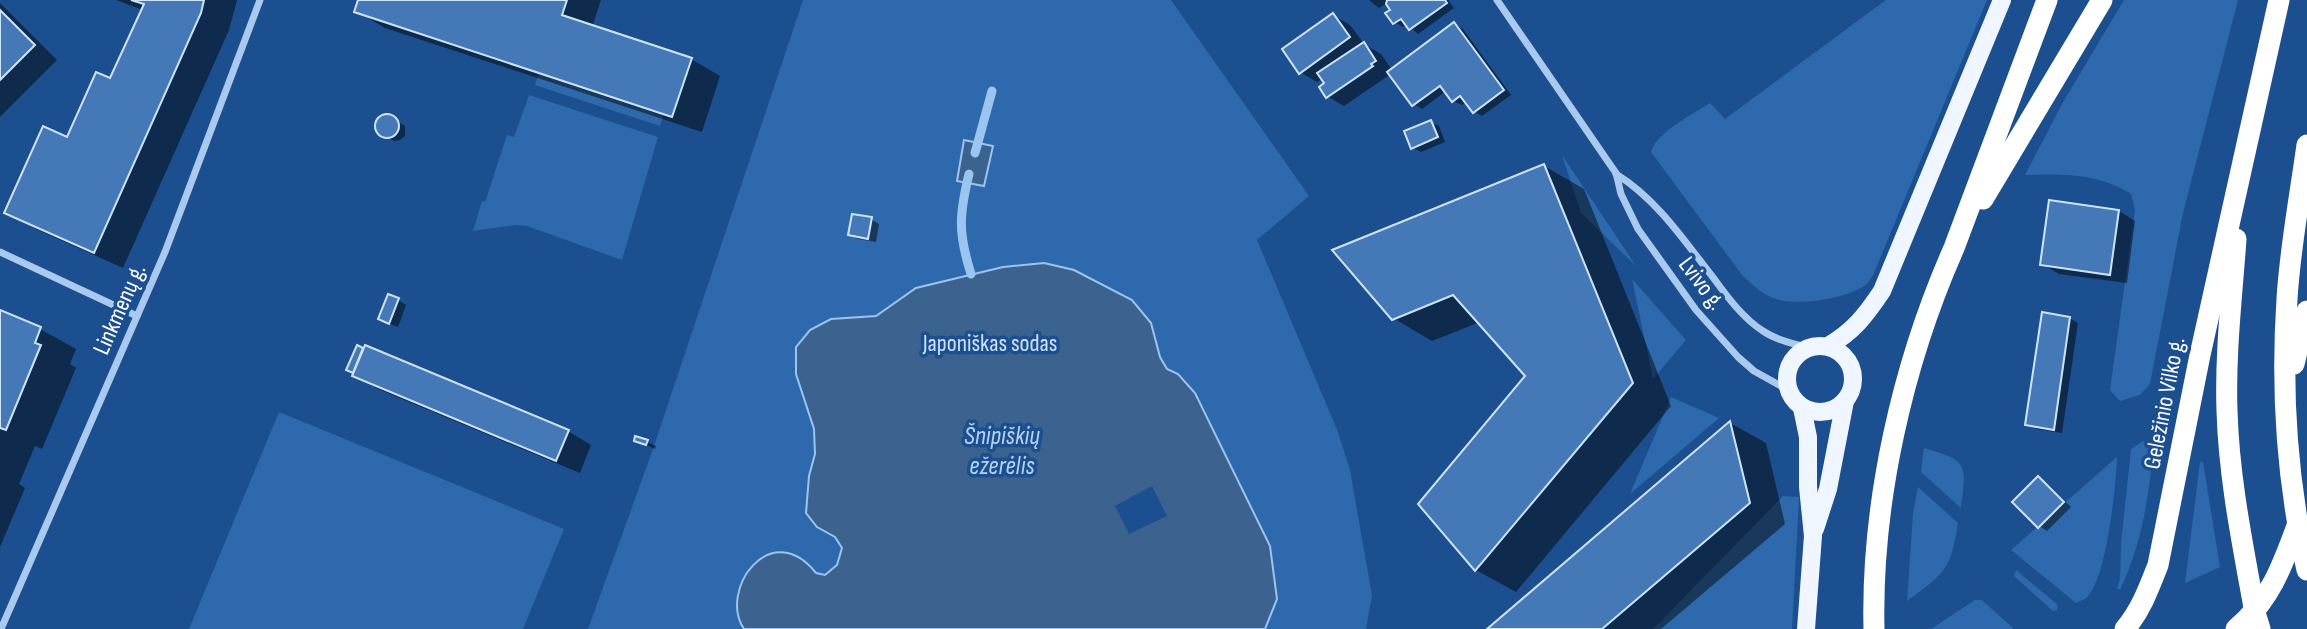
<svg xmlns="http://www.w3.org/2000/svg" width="2307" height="629" font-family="'Sofia Sans Condensed',sans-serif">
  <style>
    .green { fill: #2e69ad }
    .water { fill: #3c6290; stroke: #9cc4f0; stroke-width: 2 }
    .pier { fill: #1b4f8f }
    .shadow { fill: #0007 }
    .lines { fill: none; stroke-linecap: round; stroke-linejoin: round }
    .stream { stroke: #9cc4f0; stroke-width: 9 }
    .building { fill: #4478b7; stroke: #cfe3fa; stroke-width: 2 }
    .street { stroke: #a9c9ee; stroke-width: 7 }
    .primary { stroke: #f0f6ff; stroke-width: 18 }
    .highway { stroke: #fff; stroke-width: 21 }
    .labels { text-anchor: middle; stroke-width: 7; stroke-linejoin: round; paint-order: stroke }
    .street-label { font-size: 24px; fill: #fff; stroke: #1b4f8f }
    .park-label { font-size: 24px; fill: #cfe3fa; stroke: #1b4f8f }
    .water-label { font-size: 26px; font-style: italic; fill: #b5d3f5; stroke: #1b4f8f }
  </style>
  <rect width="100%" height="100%" fill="#1b4f8f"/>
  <g class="green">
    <path d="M803 0H1171L1309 196 1257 240 1338 432 1350 470 1372 596 1366 629H588L653 449Z"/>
    <path d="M1886 0H1987L1874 273C1872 277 1868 284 1864 286 1845 299 1794 307 1773 298 1760 293 1752 284 1742 275L1651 152C1657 132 1693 114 1710 103L1725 119Z"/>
    <path d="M2124 0H2238L2183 213 2150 384 2140 395 2120 401 2110 390 2135 210 2131 194C2097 173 2063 174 2025 175L2062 104Z"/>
    <path d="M539 73 664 114 660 126 535 85Z"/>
    <path d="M529 95 658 137 622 260 527 226 516 225 473 231 482 201 485 202 507 135 514 137Z"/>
    <path d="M1562 155 1636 266 1581 213Z"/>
    <path d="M1632 279 1686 340 1653 379Z"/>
    <path d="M1671 397 1719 418 1630 494Z"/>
    <path d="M279 412 564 529 523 629H189Z"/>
    <path d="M2143 441 2151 444 2153 450C2149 499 2141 545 2120 590L2117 588 2120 579 2121 544 2131 449Z"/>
    <path d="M1924 448C1968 461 1967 463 1961 508L1921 472Z"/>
    <path d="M2117 457C2116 487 2107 572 2089 595 2086 599 2080 601 2076 603L2011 550Z"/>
    <path d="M2200 462H2203L2220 567 2185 583Z"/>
    <path d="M1918 487 1958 523C1951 570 1944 574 1907 601L1913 514Z"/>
    <path d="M1783 496 1799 497 1792 629H1653Z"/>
    <path d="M2016 570 2058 605 2057 610 2053 611 2014 576Z"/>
    <path d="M1975 600H1982L2014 629H1931Z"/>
  </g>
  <g class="water">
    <path d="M964 140 993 146 984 186 957 181Z"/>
    <path d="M1044 263 1074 270 1132 300 1151 323 1160 357 1167 369 1178 374 1195 393 1270 546 1277 599 1265 629H744C718 591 770 516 816 573L825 575 837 565 842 548 835 537 817 527 806 513 809 476 815 454 814 429 796 374V347L810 330 831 319 876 316 916 288 1003 267Z"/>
  </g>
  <path class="pier" d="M1152 486 1167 516 1129 534 1115 506Z"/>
  <g class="shadow">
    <path d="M116 0H237L229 30 123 268 36 229 7 212 68 139 111 80 143 10Z"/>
    <path d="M360 0H601L592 27 691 59 720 76 702 132 385 28 356 11Z"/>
    <path d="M1369 0H1448L1454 8 1418 34 1407 24 1403 27 1395 22 1389 2 1379 8Z"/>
    <path d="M0 3 57 60 0 117Z"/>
    <path d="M1333 15 1350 25 1365 45 1381 54 1392 70 1455 24 1463 29 1511 95 1482 116 1474 111 1467 102 1462 105 1453 101 1446 91 1422 109 1414 104 1391 74 1344 106 1327 96 1326 84 1323 78 1317 82 1300 72Z"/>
    <path d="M383 116H390L405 126V136L400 140 394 141 377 129 378 120Z"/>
    <path d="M1430 122 1439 126 1445 142 1421 152 1412 147Z"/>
    <path d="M1544 166 1584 189 1671 406 1516 592 1476 570 1421 504 1527 376 1480 322 1432 341 1393 318Z"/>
    <path d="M2119 211 2135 221 2127 283 2059 274 2042 264Z"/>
    <path d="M871 219 879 224 876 242 858 239 850 235Z"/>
    <path d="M398 300 406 305 398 327 388 323Z"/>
    <path d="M0 311 40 329 76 349 70 364 76 368 42 449 35 446 19 484 25 488 0 547Z"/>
    <path d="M2069 318 2078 323 2062 433 2036 429 2027 424Z"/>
    <path d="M358 348 568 431 591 445 580 473 378 389 354 375 355 373 349 369Z"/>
    <path d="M1730 423 1766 443 1785 524 1661 629H1489Z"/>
    <path d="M637 438 656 446 655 449 636 440Z"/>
    <path d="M2038 478 2046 483 2071 507 2047 531 2039 526Z"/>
  </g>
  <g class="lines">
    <g class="stream">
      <path d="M975 153 992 91"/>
      <path d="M969 174C959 215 958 233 971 274"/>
    </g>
  </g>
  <g class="building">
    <path d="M131 0H204L201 13 94 253 4 213 43 126 67 137 96 72 110 78 144 4Z"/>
    <path d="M358 0H567L562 15 692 58 672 117 354 12Z"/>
    <path d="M1387 0H1445L1447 3 1409 30 1401 19 1393 24 1385 13 1390 10 1386 4Z"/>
    <path d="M0 10 35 45 0 80Z"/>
    <path d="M1333 13 1350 37 1299 74 1282 49Z"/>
    <path d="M1454 22 1504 90 1473 113 1460 96 1452 102 1440 86 1412 106 1387 72Z"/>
    <path d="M1364 42 1376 61 1371 64 1373 66 1326 98 1319 87 1324 83 1317 73Z"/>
    <circle cx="387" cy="126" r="12"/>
    <path d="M1431 120 1438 137 1411 149 1404 131Z"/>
    <path d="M1544 164 1633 383 1475 571 1418 504 1525 376 1453 295 1392 320 1332 250Z"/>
    <path d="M2049 200 2119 210 2110 275 2040 265Z"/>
    <path d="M852 214 872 217 868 239 848 235Z"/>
    <path d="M388 294 399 298 389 324 378 319Z"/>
    <path d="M0 310 41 327 35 343 41 345 6 430 0 428Z"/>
    <path d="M2042 312 2070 317 2054 430 2025 425Z"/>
    <path d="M357 345 363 348 353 373 346 370Z"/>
    <path d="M365 345 569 430 556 461 352 376Z"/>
    <path d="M1730 421 1750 503 1602 629H1487Z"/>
    <path d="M635 436 648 440 646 445 634 441Z"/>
    <path d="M2038 476 2064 502 2038 528 2012 502Z"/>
  </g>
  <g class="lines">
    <g class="street">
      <path d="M1497 0 1609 163 1616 173 1621 194 1638 229 1696 310 1738 357 1754 371 1788 390"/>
      <path d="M1616 174C1658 200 1685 242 1715 280 1728 298 1744 319 1763 331 1776 340 1793 344 1808 347"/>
      <path d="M0 252 137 316"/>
      <path d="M1 629 165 252 260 0"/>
    </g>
    <g class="primary">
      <circle cx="1820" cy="379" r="33"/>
      <path d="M1828 346C1853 332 1866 315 1882 291L2002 0"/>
      <path d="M1802 408 1808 437V487L1813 536 1806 629"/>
      <path d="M1815 529 1828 489 1845 401"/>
    </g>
    <g class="highway">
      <path d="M2307 145C2300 196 2290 248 2287 299 2281 389 2287 482 2307 570"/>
      <path d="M1983 199 2102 0"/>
      <path d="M2236 239C2232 296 2225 353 2227 411 2229 479 2243 546 2255 613L2260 629"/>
      <path d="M2294 364 2307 311"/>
      <path d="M1874 629C1871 502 1903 363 1954 248L2047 0"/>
      <path d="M2125 629C2141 610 2149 588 2158 565L2200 355 2279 0"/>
      <path d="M2236 629C2270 600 2282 567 2297 526"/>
    </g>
  </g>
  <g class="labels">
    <g class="street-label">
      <text transform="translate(1702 283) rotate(53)" y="8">Lvivo g.</text>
      <text transform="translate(119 309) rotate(-66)" y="8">Linkmenų g.</text>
      <text transform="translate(2164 403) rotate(-79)" y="8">Geležinio Vilko g.</text>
    </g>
    <g class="park-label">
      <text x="990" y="351">Japoniškas sodas</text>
    </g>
    <g class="water-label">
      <text x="1002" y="444">Šnipiškių<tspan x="1002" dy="30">ežerėlis</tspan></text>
    </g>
  </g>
</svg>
